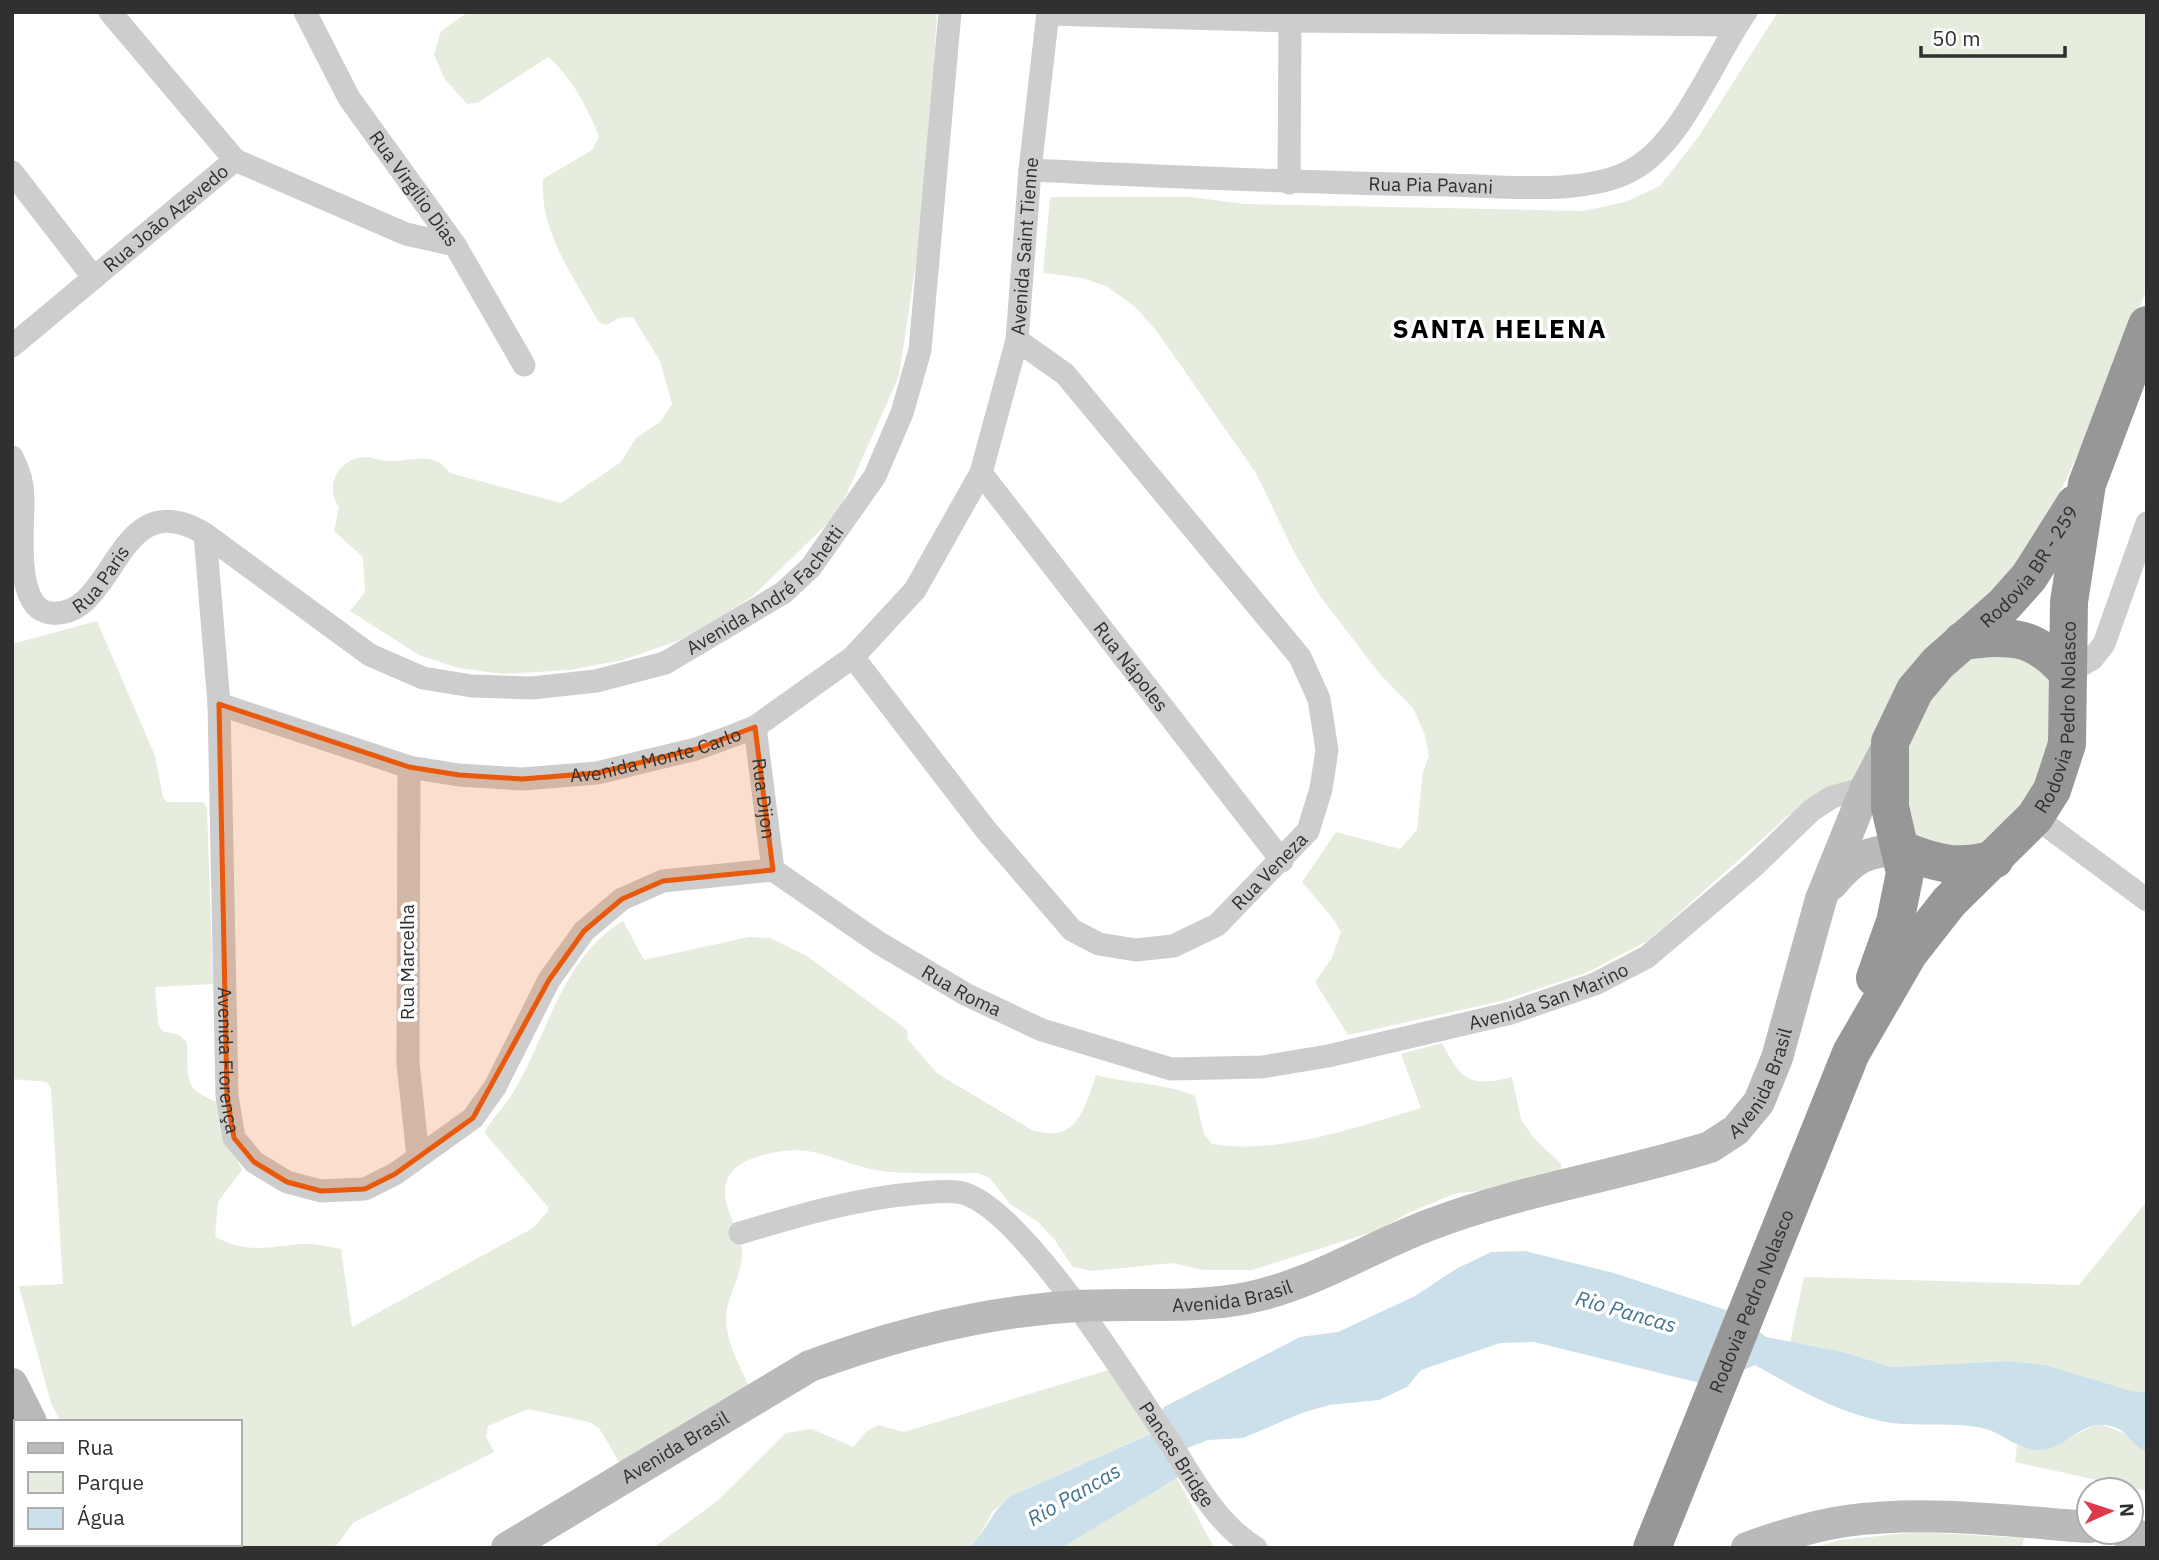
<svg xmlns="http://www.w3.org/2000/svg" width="2159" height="1560" font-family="'IBM Plex Sans',sans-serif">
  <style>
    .green { fill: #e6ecde }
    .water { fill: #cbe0eb }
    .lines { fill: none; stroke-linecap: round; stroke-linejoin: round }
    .street { stroke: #cdcdcd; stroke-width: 23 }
    .secondary { stroke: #bababa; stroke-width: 32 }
    .highway { stroke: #979797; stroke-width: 38 }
    .marked { fill: #e8590c; fill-opacity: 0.2; stroke: #e8590c; stroke-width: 5; stroke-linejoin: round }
    .labels { text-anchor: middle; stroke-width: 7; stroke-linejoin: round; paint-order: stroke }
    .street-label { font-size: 19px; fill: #303030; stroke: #fff }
    .water-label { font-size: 21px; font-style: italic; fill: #40748f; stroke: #fff }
    .district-label { font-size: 26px; font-weight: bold; letter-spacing: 2px; fill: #000; stroke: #fff }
  </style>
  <rect width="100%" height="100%" fill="#fff"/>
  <g class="green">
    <path d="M468 12H937L927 189 899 376 838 513 753 596 691 636 623 660 569 670 504 674 458 668 419 655 350 611 365 592 363 557 334 531 339 507C324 485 339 457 367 457 374 458 381 461 389 461 404 462 424 454 438 462 442 464 447 470 450 473L561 503 621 462 636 438 660 422 672 404 660 361 633 317 619 318 606 325 598 321C574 277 539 231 543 179L592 150 599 137C590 111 570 75 548 57L479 102 467 104 444 78 434 54 441 31Z"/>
    <path d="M1778 12H2147V289L2082 445 2024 569 1871 778 1834 788 1789 815 1649 940 1586 973 1501 1001 1348 1035 1315 982 1332 958 1341 932 1332 917 1302 882 1336 832 1400 849 1417 830 1423 772 1429 756 1425 735 1413 708 1379 673 1320 596 1294 552 1256 473 1156 330 1135 307 1108 287 1083 278 1043 273 1050 197H1191L1244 204 1583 211 1625 202 1660 186 1699 136Z"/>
    <path d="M97 621 155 756 163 797 167 802H204L207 809 213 984 155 987 158 1023 162 1031 179 1035 187 1042C189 1080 181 1088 220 1103L229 1142 242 1170 218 1202 215 1237C251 1254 265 1247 302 1244 315 1243 329 1247 341 1249L352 1327 533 1228 548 1211V1207L484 1132C494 1117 507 1103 516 1088 548 1032 563 957 623 921L644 960 749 937 770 938 807 956 907 1030 908 1040 938 1074 1032 1130C1077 1144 1084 1110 1096 1075 1126 1083 1170 1084 1195 1096L1204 1134 1212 1144C1281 1155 1355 1127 1421 1108L1401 1054 1442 1043C1461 1080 1470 1088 1512 1077L1521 1119 1533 1137 1561 1164V1170L1536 1186 1457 1193 1410 1212 1379 1230 1252 1270H1204L1172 1263 1092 1271 1073 1267 1054 1239 1038 1222 1010 1204 990 1178 977 1173C949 1173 920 1174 891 1172 836 1167 817 1137 757 1157 746 1160 733 1167 728 1178 717 1204 740 1226 742 1250 743 1268 734 1285 729 1301 719 1333 739 1363 752 1392L621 1465 599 1428 589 1422 528 1409 488 1426 486 1437 494 1452 353 1523 337 1545 331 1548H132L130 1544H240V1422H61L51 1403 19 1286 63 1284 51 1089 47 1082 12 1079V644Z"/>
    <path d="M1975 644H2020L2049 679 2055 729 2038 783 2013 827 1963 853 1928 856 1904 829 1908 729Z"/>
    <path d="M2147 1201V1392L2132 1391 2044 1365 2007 1361 1891 1367 1843 1352 1790 1342 1804 1277 2079 1285Z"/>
    <path d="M1112 1369 1151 1433 1011 1496 992 1512 977 1541 968 1548H653L716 1502 786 1433 812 1429 853 1447 867 1431 878 1425 904 1432Z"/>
    <path d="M2100 1424 2126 1434 2147 1452V1491L2015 1462 2017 1445C2024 1447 2032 1450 2039 1450 2055 1451 2080 1429 2100 1424Z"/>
    <path d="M1177 1478 1214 1548H1061L1071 1540Z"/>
    <path d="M1917 1532 2024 1538 2022 1548H1814L1840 1540Z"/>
  </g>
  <path class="water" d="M1525 1251 1614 1273 1738 1314 1766 1337 1843 1352 1891 1367 2007 1361 2045 1365 2132 1391 2147 1392V1452C2133 1447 2128 1431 2114 1427 2083 1416 2068 1449 2041 1450 2018 1451 2002 1432 1982 1428 1949 1421 1914 1428 1881 1421 1836 1412 1794 1387 1755 1365L1708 1385 1534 1342 1500 1343 1421 1370 1407 1387 1379 1400 1329 1405 1302 1413 1243 1438 1208 1440 1188 1448 1177 1478 1061 1548H968C987 1533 989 1513 1011 1496L1150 1434 1164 1407 1300 1337 1338 1332 1415 1296 1456 1269 1491 1252Z"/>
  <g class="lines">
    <g class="street">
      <path d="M110 12 235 160 406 234 455 245"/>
      <path id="s1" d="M305 12 349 98 455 245 524 365"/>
      <path d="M1048 14 1290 21 1737 25"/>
      <path id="s2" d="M1030 170C1170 177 1309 183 1449 185 1502 186 1586 196 1632 170 1683 142 1713 59 1746 12"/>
      <path d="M12 172 94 278"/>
      <path d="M1289 183 1290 21"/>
      <path id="s3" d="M12 346 235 160"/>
      <path id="s4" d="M12 457C19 470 23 484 23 498 24 524 12 609 51 613 117 619 115 479 205 534L370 655 423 678 472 686 532 688 596 681 665 663 783 593 811 567 875 476 902 413 920 350 950 12"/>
      <path id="s5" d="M981 473 1282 861"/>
      <path id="s6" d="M205 534 219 704 227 1096 234 1138 254 1162 287 1182 321 1191 365 1189 395 1174 473 1118 495 1087 549 980 584 931 622 899 663 881 773 870"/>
      <path id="s7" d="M853 657 986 830 1072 930 1099 944 1136 950 1173 946 1217 925 1308 831 1321 789 1327 750 1319 699 1300 657 1065 374 1017 340"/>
      <path d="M2068 673 2092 659 2104 644 2147 523"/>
      <path id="s8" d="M219 704 409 767 459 775 522 779 597 773 696 749 732 736 755 727 853 657 915 590 981 473 1017 340 1030 170 1048 12"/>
      <path id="s9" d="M755 727 773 870"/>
      <path d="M409 767 408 1063 418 1157"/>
      <path d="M2035 817 2147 900"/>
      <path id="s10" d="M773 870 879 943 967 995 1042 1030 1171 1069 1262 1067 1328 1056 1511 1013 1595 984 1647 957 1753 867 1812 810 1832 797 1866 788"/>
      <path id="s11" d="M740 1233C800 1215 858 1198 920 1193 934 1192 950 1190 963 1193 1023 1210 1130 1383 1167 1438 1193 1478 1215 1523 1256 1548"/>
    </g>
    <g class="secondary">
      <path d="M1832 884C1853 858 1868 850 1902 850"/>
      <path d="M12 1384 31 1422"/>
      <path d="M2124 1532 2147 1538"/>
      <path d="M106 1544 108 1548"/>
      <path id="s12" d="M507 1548 810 1366C896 1334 986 1311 1078 1306 1134 1303 1192 1309 1247 1298 1312 1285 1368 1248 1429 1225 1520 1190 1617 1176 1710 1147L1736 1130 1759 1102 1777 1058 1821 899 1866 788 1890 742"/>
      <path d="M1747 1548C1780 1536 1812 1526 1846 1521 1926 1510 2009 1521 2089 1527"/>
    </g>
    <g class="highway">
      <path d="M1962 641C2010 635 2034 634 2068 673"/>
      <path d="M1902 850C1938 864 1957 869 1995 859"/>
      <path id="s13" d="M1875 978 1895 922 1905 873 1890 807V742L1915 690 1938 663 2004 605 2029 577 2075 504"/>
      <path id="s14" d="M1652 1548 1851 1053 1909 953 1949 902 2035 817 2052 790 2067 744 2069 602 2087 484 2147 325"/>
    </g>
  </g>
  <path class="marked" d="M219 704 409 767 459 775 522 779 597 773 696 749 755 727 773 870 663 881 622 899 584 931 549 980 473 1118 395 1174 365 1189 321 1191 287 1182 254 1162 234 1138 227 1096Z"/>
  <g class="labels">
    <g class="street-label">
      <text dy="7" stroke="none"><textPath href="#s2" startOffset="401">Rua Pia Pavani</textPath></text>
      <text dy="7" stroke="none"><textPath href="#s1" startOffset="208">Rua Virgílio Dias</textPath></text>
      <text dy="7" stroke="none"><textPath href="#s3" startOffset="200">Rua João Azevedo</textPath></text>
      <text dy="7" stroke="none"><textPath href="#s8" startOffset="1132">Avenida Saint Tienne</textPath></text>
      <text dy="7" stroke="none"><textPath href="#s13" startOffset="469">Rodovia BR - 259</textPath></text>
      <text dy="7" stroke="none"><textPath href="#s4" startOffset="234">Rua Paris</textPath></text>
      <text dy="7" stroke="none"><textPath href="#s4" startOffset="999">Avenida André Fachetti</textPath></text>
      <text dy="7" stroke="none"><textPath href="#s5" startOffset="245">Rua Nápoles</textPath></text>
      <text dy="7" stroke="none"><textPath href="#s14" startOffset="940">Rodovia Pedro Nolasco</textPath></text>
      <text dy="7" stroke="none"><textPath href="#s8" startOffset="450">Avenida Monte Carlo</textPath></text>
      <text dy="7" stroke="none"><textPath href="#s9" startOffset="72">Rua Dijon</textPath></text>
      <text dy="7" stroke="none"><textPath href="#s7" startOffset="579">Rua Veneza</textPath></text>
      <text transform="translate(407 962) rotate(-90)" y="7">Rua Marcelha</text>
      <text dy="7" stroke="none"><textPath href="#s10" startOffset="224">Rua Roma</textPath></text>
      <text dy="7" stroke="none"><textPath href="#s10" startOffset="835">Avenida San Marino</textPath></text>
      <text dy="7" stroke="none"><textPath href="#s6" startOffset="527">Avenida Florença</textPath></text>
      <text dy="7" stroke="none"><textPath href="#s12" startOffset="1372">Avenida Brasil</textPath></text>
      <text dy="7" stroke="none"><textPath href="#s12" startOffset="784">Avenida Brasil</textPath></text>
      <text dy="7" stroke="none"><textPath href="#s14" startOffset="266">Rodovia Pedro Nolasco</textPath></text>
      <text dy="7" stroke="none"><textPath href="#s12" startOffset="196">Avenida Brasil</textPath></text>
      <text dy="7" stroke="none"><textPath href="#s11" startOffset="569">Pancas Bridge</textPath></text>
    </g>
    <g class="water-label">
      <text transform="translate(1626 1312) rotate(16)" y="7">Rio Pancas</text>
      <text transform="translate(1074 1495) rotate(-30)" y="7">Rio Pancas</text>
    </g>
    <g class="district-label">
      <text x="1500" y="338">SANTA HELENA</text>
    </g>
  </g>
  <rect width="2159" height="1560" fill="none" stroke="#303030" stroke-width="28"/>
  <rect x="14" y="1420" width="228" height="126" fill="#ffffff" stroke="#acacac" stroke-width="2"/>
  <rect x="28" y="1443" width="35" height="10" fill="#bababa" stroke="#acacac" stroke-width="2"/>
  <text x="77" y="1455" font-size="21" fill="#303030">Rua</text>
  <rect x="28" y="1472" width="35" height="21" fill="#e6ecde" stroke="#acacac" stroke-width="2"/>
  <text x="77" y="1490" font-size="21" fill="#303030">Parque</text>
  <rect x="28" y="1508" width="35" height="21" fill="#cbe0eb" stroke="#acacac" stroke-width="2"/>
  <text x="77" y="1525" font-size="21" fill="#303030">Água</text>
  <g transform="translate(2110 1511) rotate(87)"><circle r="33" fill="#ffffff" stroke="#acacac" stroke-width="2"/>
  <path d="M0-5L12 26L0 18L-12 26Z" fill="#df394c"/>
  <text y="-10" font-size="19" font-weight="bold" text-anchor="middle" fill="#303030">N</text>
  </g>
  <path d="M1921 46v10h144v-10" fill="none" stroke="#303030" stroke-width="3.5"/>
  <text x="1932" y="46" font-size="21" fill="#303030" stroke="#ffffff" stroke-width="5" paint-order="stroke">50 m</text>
</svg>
